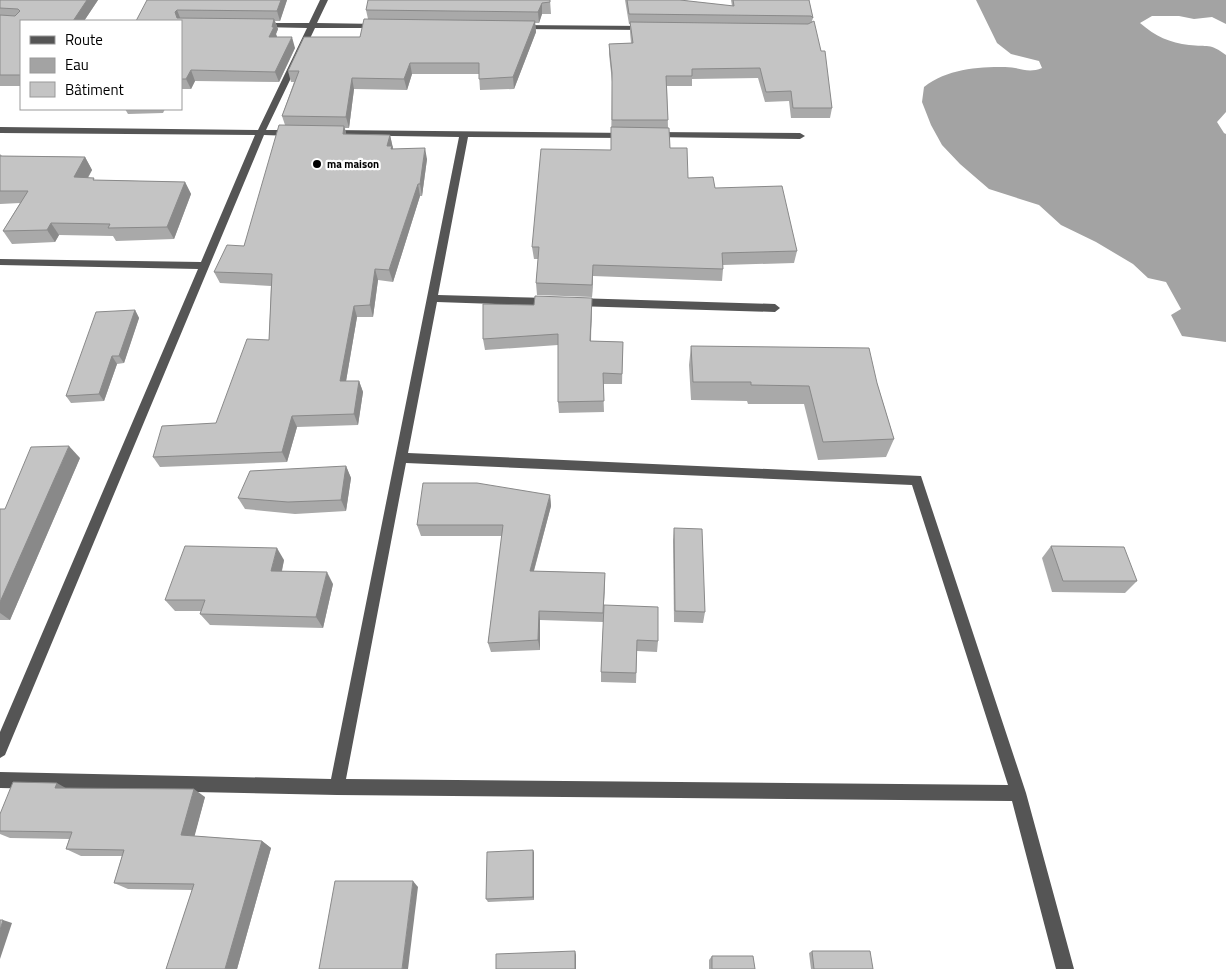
<svg xmlns="http://www.w3.org/2000/svg" width="1226" height="969" font-family="'Titillium Web',sans-serif">
  <style>
    .water { fill: #a3a3a3 }
    .lines { fill: none; stroke-linecap: round; stroke-linejoin: round }
    .minor { fill: #555; fill-rule: evenodd }
    .wall { fill: #a9a9a9 }
    .shaded-wall { fill: #898989 }
    .building { fill: #c4c4c4; stroke: #898989 }
    .poi-dot { fill: #000; stroke: #fff; stroke-width: 2 }
    .labels { text-anchor: middle; stroke-width: 4.5; stroke-linejoin: round; paint-order: stroke }
    .far-poi-label { font-size: 11px; font-weight: bold; fill: #000; stroke: #fff; text-anchor: start }
  </style>
  <rect width="100%" height="100%" fill="#fff"/>
  <path class="water" d="M976 0H1226V24L1212 17 1194 19 1179 16H1152L1140 23C1155 36 1170 43 1189 45 1208 47 1210 43 1226 55V112L1217 122 1224 133 1226 134V342L1182 336 1171 315 1181 309 1166 282 1148 278 1133 264 1096 242 1061 225 1039 205 989 189 960 164 942 145 931 125 922 102 924 87C947 69 976 67 1005 67 1020 67 1027 74 1042 68L1039 61 1011 54 997 43Z"/>
  <g class="lines">
    <g class="minor">
      <path d="M320 0H328L317 23 379 24 383 26 379 28H315L266 130H292L296 133 292 136 264 135 5 755 0 758V732L198 269 0 265V259L201 262 255 135 0 133V127L258 130 307 28 259 27 255 25 259 23H309Z"/>
      <path d="M516 25 646 26 650 28 646 30 519 29 515 27Z"/>
      <path d="M330 130 630 133 631 135 627 138 468 137 438 295 550 298 555 302 550 306 437 302 408 453 921 476 1026 793 1074 969H1056L1012 801 337 795 0 788V772L331 779 459 137 327 135V131ZM406 463 912 485 1008 785 346 779Z"/>
      <path d="M652 132 800 133 805 136 800 139 649 137 648 135Z"/>
      <path d="M575 298 775 304 780 308 775 312 575 306 570 302Z"/>
    </g>
  </g>
  <g class="wall">
    <path d="M0 0H98L84 21H21V86H0Z"/>
    <path d="M147 0H287L280 21H275L278 29 276 34 277 37 295 48 279 82 195 81 191 89H181V21Z"/>
    <path d="M550 0 551 14H542L539 23H535L536 32 514 89 480 90 479 74H412L407 90 354 89 349 128H345L346 134 390 135 393 149 427 159 422 196H420L393 282 378 280 373 317H357L346 381H359L363 392 358 425 297 427 287 462 160 467 153 457 216 423 269 340 271 286 220 283 214 272 244 246 285 125 282 116 294 82H291L288 71 360 37 368 19 366 10Z"/>
    <path d="M625 0H680L732 6 731 0H809L813 18 812 21 832 108 830 118H791L789 101 765 102 758 78 692 79V86H667L668 128 670 148 688 178 715 188 797 251 794 263 723 265V269L722 281 593 276 592 297 537 295 536 283 538 259H534L532 247 611 150 612 82 609 54V44L631 43 630 32V24H629Z"/>
    <path d="M125 109H165L163 113 128 114Z"/>
    <path d="M0 154 2 156 85 157 92 170 88 178 95 180 185 182 191 194 174 239 116 241 113 236 59 235 55 242 12 244 3 231 20 203 0 204Z"/>
    <path d="M592 298 591 341 623 342 622 384H603L604 412 559 413 558 402V345L485 350 483 339 534 305Z"/>
    <path d="M135 310 139 318 124 363 117 364 104 401 71 403 66 396Z"/>
    <path d="M691 346 877 383 894 439 886 457 818 460 804 404H748L747 401 691 400 689 365Z"/>
    <path d="M80 458 10 620H0V509H5Z"/>
    <path d="M346 466 351 478 346 511 295 514 245 509 238 498Z"/>
    <path d="M550 495 551 506 534 571 605 573 603 622 540 620V650L491 652 488 643 502 536H421L417 525Z"/>
    <path d="M674 528 705 612 703 623 674 622 673 541Z"/>
    <path d="M1051 546 1137 581 1125 593 1052 592 1042 558Z"/>
    <path d="M284 560 282 571 333 584 323 628 210 625 200 614 201 611H175L165 600Z"/>
    <path d="M604 605 658 641 657 652 637 651 636 683 601 682V672Z"/>
    <path d="M65 788 205 797 194 836 262 841 271 848 237 969H166L192 890 128 889 114 883 122 856H81L66 849 69 839 10 838 0 834V814Z"/>
    <path d="M533 850 534 853V900L488 902 486 899Z"/>
    <path d="M812 951 873 969H811L809 953Z"/>
    <path d="M712 956 755 969H709V960Z"/>
  </g>
  <g class="shaded-wall">
    <path d="M87 0H98L84 21H73Z"/>
    <path d="M281 0H287L280 21 277 11Z"/>
    <path d="M542 3V14L539 23 538 12Z"/>
    <path d="M177 10 181 20 178 21 175 12Z"/>
    <path d="M274 19 278 29 276 34 277 37H269Z"/>
    <path d="M535 21 536 32 514 89 513 77Z"/>
    <path d="M292 37 295 48 279 82 275 72Z"/>
    <path d="M410 63 412 74 407 90 404 79Z"/>
    <path d="M191 70 195 81 191 89 186 79Z"/>
    <path d="M352 78 354 89 349 128 346 117Z"/>
    <path d="M344 126 347 137 343 134Z"/>
    <path d="M390 135 395 157 387 146Z"/>
    <path d="M425 148 427 159 422 196 420 184Z"/>
    <path d="M85 157 92 170 81 189 74 177Z"/>
    <path d="M185 182 191 194 174 239 167 227Z"/>
    <path d="M418 184 420 196 393 282 389 270Z"/>
    <path d="M51 223 59 235 55 242 47 230Z"/>
    <path d="M593 265V276L592 297V285Z"/>
    <path d="M375 269 378 280 373 317 370 305Z"/>
    <path d="M592 298V308L590 352V341Z"/>
    <path d="M354 306 357 317 344 393 340 381Z"/>
    <path d="M135 310 139 318 124 363 119 356Z"/>
    <path d="M112 356 117 364 104 401 99 394Z"/>
    <path d="M359 381 363 392 358 425 354 414Z"/>
    <path d="M292 416 297 427 287 462 282 452Z"/>
    <path d="M69 446 80 458 10 620 0 613V602Z"/>
    <path d="M346 466 351 478 346 511 341 500Z"/>
    <path d="M550 495 551 506 531 581 530 571Z"/>
    <path d="M277 548 284 560 279 583 271 571Z"/>
    <path d="M327 572 333 584 323 628 316 617Z"/>
    <path d="M605 573V583L603 622V613Z"/>
    <path d="M539 611 540 620V650L538 640Z"/>
    <path d="M57 783 71 791 55 788Z"/>
    <path d="M194 789 205 797 193 842 181 835Z"/>
    <path d="M262 841 271 848 237 969H225Z"/>
    <path d="M533 850 534 853V900L533 897Z"/>
    <path d="M413 881 418 887 408 969H402Z"/>
    <path d="M3 920 12 923 0 959V930Z"/>
    <path d="M575 951 576 955V969H575Z"/>
  </g>
  <g class="building">
    <path d="M0 0H87L73 21H21V75H0V15L15 16 20 11 18 9 0 8Z"/>
    <path d="M147 0H281L277 11 177 10 175 12 177 18 274 19 272 27H274L269 37H292L275 72 191 70 186 79H181V21H136Z"/>
    <path d="M368 0H550V2L542 3 538 12 366 10Z"/>
    <path d="M627 0H680L734 6 733 0H809L813 18 811 16 629 14Z"/>
    <path d="M364 19 535 21 513 77 479 79V63H410L404 79 352 78 346 117 282 116 299 71H288L304 37H360Z"/>
    <path d="M814 21 821 51H825L832 108H793L791 91 766 92 760 68 692 69V76H666L668 120H612V73L609 44 633 43 630 22 808 24Z"/>
    <path d="M279 125 344 126 343 134 390 135 387 146H392L391 149 425 148 420 184H418L389 270 375 269 370 305 354 306 340 381H359L354 414 292 416 282 452 153 457 162 426 216 423 247 339 269 340 272 274 214 272 227 245 244 246Z"/>
    <path d="M611 127 669 128 670 148H687L688 178 713 177 715 188 782 186 797 251 722 253 723 269 593 265 592 285 536 283 539 247H532L541 149 611 150Z"/>
    <path d="M0 156 85 157 74 177 94 178 93 180 185 182 167 227 108 228 110 224 51 223 47 230 3 231 28 191H0Z"/>
    <path d="M535 296 592 298 590 341 623 342 622 374 603 373 604 401 558 402V334L483 339V304L534 305Z"/>
    <path d="M135 310 119 356H112L99 394 66 396 96 312Z"/>
    <path d="M691 346 869 348 877 383 894 439 823 442 809 386 751 385V382H693Z"/>
    <path d="M69 446 0 602V509H5L31 447Z"/>
    <path d="M346 466 341 500 288 502 238 498 250 471Z"/>
    <path d="M423 483H477L550 495 530 571 605 573 603 613 539 611 538 640 488 643 503 525H417Z"/>
    <path d="M674 528 702 529 705 612 675 611Z"/>
    <path d="M185 546 277 548 271 571 327 572 316 617 200 614 205 600H165Z"/>
    <path d="M1051 546 1124 547 1137 581H1063Z"/>
    <path d="M604 605 658 607V641L637 640 636 673 601 672Z"/>
    <path d="M13 782 57 783 55 788 194 789 181 835 262 841 225 969H166L194 884 114 883 124 850 66 849 72 832 0 831V814Z"/>
    <path d="M533 850V897L486 899 487 852Z"/>
    <path d="M335 881H413L402 969H319Z"/>
    <path d="M0 920H3L0 930Z"/>
    <path d="M575 951V969H496V954Z"/>
    <path d="M812 951H870L873 969H814Z"/>
    <path d="M712 956H753L755 969H712Z"/>
  </g>
  <circle class="poi-dot" cx="317" cy="164" r="5"/>
  <g class="labels">
    <g class="far-poi-label">
      <text x="327" y="168">ma maison</text>
    </g>
  </g>
  <rect x="20" y="20" width="162" height="90" fill="#ffffff" stroke="#999999"/>
  <rect x="30" y="36" width="25" height="8" fill="#555555" stroke="#999999"/>
  <text x="65" y="45" font-size="15" fill="#000000">Route</text>
  <rect x="30" y="58" width="25" height="15" fill="#a3a3a3" stroke="#999999"/>
  <text x="65" y="70" font-size="15" fill="#000000">Eau</text>
  <rect x="30" y="82" width="25" height="15" fill="#c4c4c4" stroke="#999999"/>
  <text x="65" y="95" font-size="15" fill="#000000">Bâtiment</text>
</svg>
